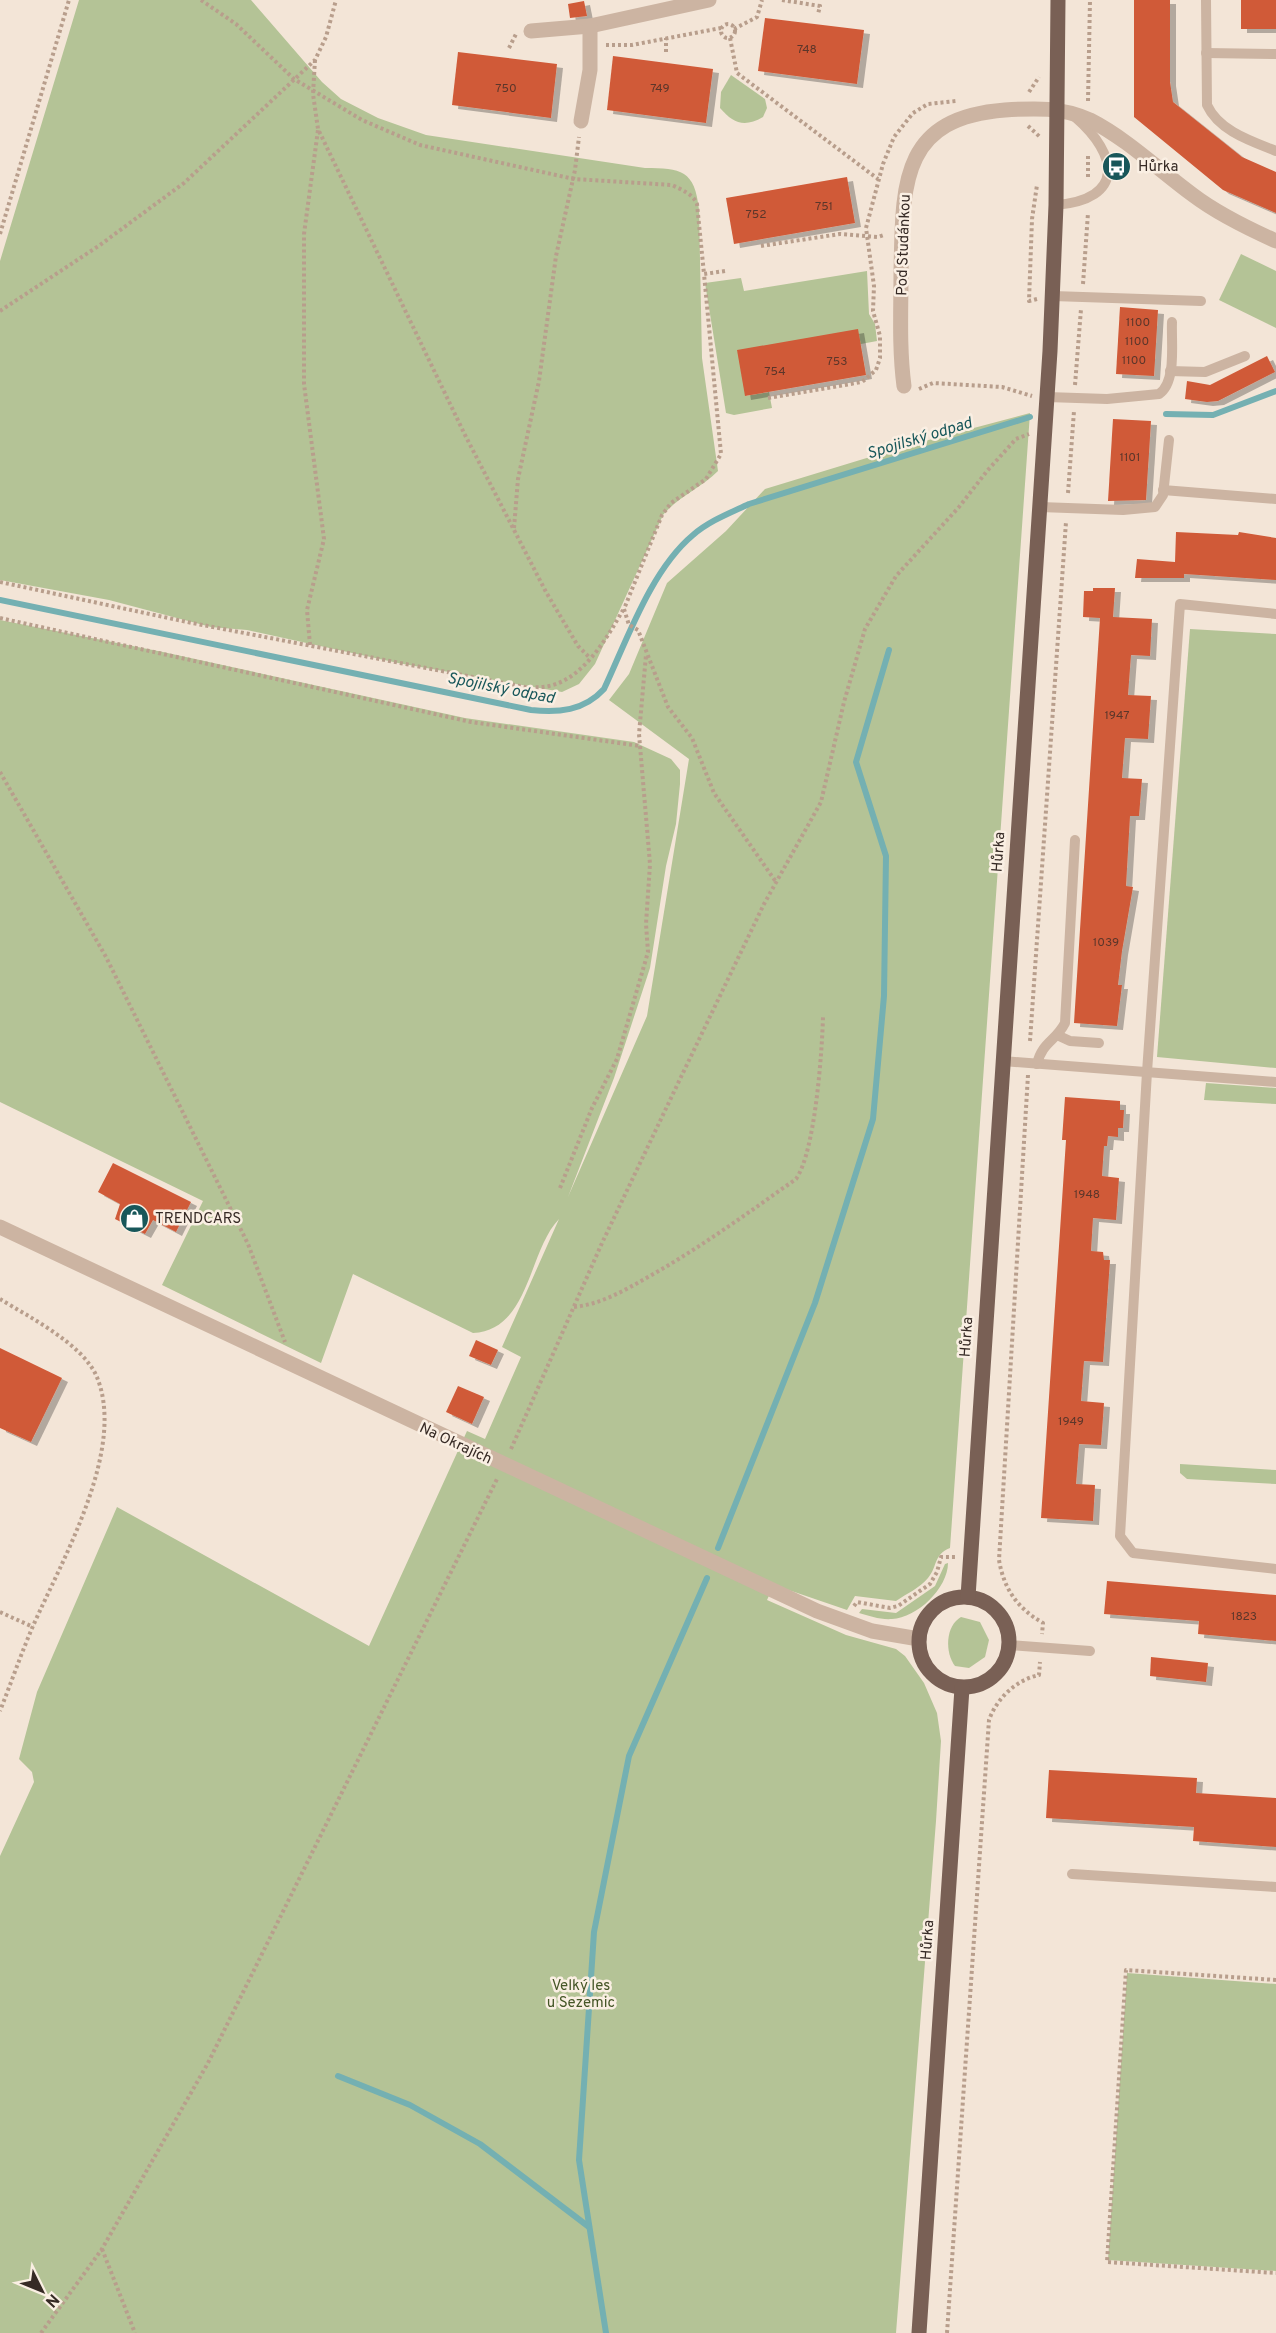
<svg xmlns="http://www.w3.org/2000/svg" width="1276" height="2333" font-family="Overpass,sans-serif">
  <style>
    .green { fill: #b4c396 }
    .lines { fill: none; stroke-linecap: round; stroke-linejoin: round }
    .stream { stroke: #74b0b2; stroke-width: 6 }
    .building { fill: #d05a38; filter: url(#shadow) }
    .path { stroke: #b89e8c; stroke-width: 4; stroke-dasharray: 3 3; stroke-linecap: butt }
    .service { stroke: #ccb4a2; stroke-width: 10 }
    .minor { stroke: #ccb4a2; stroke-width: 15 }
    .tertiary { stroke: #ccb4a2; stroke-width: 15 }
    .primary { stroke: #796055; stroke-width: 15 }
    .labels { text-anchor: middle; stroke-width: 5; stroke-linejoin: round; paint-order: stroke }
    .number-label { font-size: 12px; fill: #5c362a }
    .poi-label { font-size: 15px; fill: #362a25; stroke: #faefe3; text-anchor: start }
    .street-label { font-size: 15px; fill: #362a25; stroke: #faefe3 }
    .park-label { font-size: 15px; fill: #455627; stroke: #faefe3 }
    .water-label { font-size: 16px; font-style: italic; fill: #18575a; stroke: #faefe3 }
  </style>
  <defs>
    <filter id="shadow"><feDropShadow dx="6" dy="4" stdDeviation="0" flood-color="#0004"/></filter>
  </defs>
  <rect width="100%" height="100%" fill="#f3e5d7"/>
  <g class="green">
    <path d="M79 0H251L322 82 341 99 378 118 426 135 645 168C681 168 695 170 699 210L702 358 718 471C701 488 679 496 663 515L595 664 579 684 562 692 398 663 247 630 211 627 109 600 0 580V261Z"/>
    <path d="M731 75 765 99 767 108 763 117C744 128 733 123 720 108L721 92Z"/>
    <path d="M1241 254 1276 271V328L1219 300Z"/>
    <path d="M867 271 869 314 875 324 877 341 861 344 745 396 769 392 772 408 734 415 726 413 705 283 741 278 744 291Z"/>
    <path d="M1030 413 950 1548C933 1555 938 1566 928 1578 920 1588 906 1594 896 1601L855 1596 847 1610 774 1585 767 1600 846 1635 896 1649 905 1656 924 1683 937 1713 941 1741 936 1821 896 2333H0V1856L34 1782 32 1772 19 1759 37 1692 117 1507 369 1646 467 1431 485 1439 521 1357 502 1347 559 1219C528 1251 530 1330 473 1333L353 1274 321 1363 162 1285 203 1201 0 1102V620L163 652 465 718 634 742 671 759 680 770V784L676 824 666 866 650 968 614 1078 568 1197 647 1016 689 759 609 700 629 674 667 583 726 531 765 489 906 446Z"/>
    <path d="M1190 629 1276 634V1068L1157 1057Z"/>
    <path d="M1206 1083 1276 1088V1104L1204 1100Z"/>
    <path d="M1180 1464 1276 1470V1484L1187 1479 1180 1473Z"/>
    <path d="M948 1563C948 1588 917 1618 892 1619 881 1620 869 1616 859 1613L862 1609 896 1613 935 1586 945 1564Z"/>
    <path d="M961 1617 980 1622 989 1640 985 1657 969 1668 955 1666C945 1653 945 1626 961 1617Z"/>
    <path d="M1127 1973 1276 1984V2271L1108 2260Z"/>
  </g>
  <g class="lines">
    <g class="stream">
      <path d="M1166 414 1213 415 1276 391"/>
      <path d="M0 600 531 710C558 713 584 711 604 689 627 640 651 570 693 535 709 521 730 513 749 504L1030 417"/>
      <path d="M718 1548 815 1303 873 1119 884 996 886 856 856 762 889 650"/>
      <path d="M338 2076 410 2105 480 2144 589 2227"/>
      <path d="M606 2333 579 2160 594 1932 629 1756 707 1578"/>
    </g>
  </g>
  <g class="building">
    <path d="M1134 0H1170V82L1173 102 1242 157 1276 172V213L1223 190 1134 117Z"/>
    <rect x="1241" y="0" width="35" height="29"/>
    <path d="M584 1 587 16 570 18 568 4Z"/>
    <path d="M765 18 864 30 857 84 758 71Z"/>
    <path d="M458 52 557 64 551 118 452 105Z"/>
    <path d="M613 56 713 69 706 123 607 110Z"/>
    <path d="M847 177 855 223 734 244 726 198Z"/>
    <path d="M1120 307 1158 310 1154 376 1116 374Z"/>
    <path d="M858 329 866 375 745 396 737 350Z"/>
    <path d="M1267 356 1275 372 1218 401 1207 402 1185 399 1187 381 1210 385Z"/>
    <path d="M1113 419 1151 421 1146 500 1108 501Z"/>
    <path d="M1176 532 1238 535 1239 532 1276 538V580L1184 574V578H1135L1137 559 1175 562Z"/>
    <path d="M1093 588H1115L1113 617 1152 619 1150 656 1131 655 1128 695 1151 696 1148 739 1125 738 1122 778 1142 779 1139 816H1130L1126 886 1133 887 1122 951 1118 985H1122L1117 1026 1074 1023 1100 618 1083 617 1084 591H1093Z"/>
    <path d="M1065 1097 1120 1101V1110H1124L1123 1128H1118V1137L1108 1136 1107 1146H1104L1102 1176 1119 1178 1116 1220 1093 1218 1091 1251 1103 1252 1104 1260H1110L1103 1362 1084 1361 1081 1401 1104 1403 1101 1445 1079 1444 1076 1484 1095 1485 1093 1521 1041 1518 1066 1140H1062Z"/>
    <path d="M113 1163 191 1202 176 1232 153 1220 145 1234 115 1219 120 1204 98 1192Z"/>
    <path d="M476 1340 498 1350 491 1365 469 1356Z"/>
    <path d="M0 1348 62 1378 31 1442 0 1428Z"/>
    <path d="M458 1386 484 1397 472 1424 446 1412Z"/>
    <path d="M1107 1581 1276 1595V1641L1198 1634 1199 1621 1104 1614Z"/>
    <path d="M1151 1657 1208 1663 1206 1682 1150 1676Z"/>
    <path d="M1049 1770 1197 1778 1196 1793 1276 1798V1847L1193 1841 1194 1827 1046 1818Z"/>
  </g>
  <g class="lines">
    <g class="path">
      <path d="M201 0 236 24 294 79 362 120 420 145 574 179 672 185C682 190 693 194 697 204L704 274"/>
      <path d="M782 0 820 6 818 14"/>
      <circle cx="728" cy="31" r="7"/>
      <path d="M734 29 757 17 762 0"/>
      <path d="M730 38 737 73 878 179"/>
      <path d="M606 45H632L721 28"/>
      <path d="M509 48 516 34"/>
      <path d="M666 52V38"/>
      <path d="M315 60 313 94 318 129 465 435 546 592 578 646 590 658"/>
      <path d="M1029 92 1039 77"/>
      <path d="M1088 101 1090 0"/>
      <path d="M1028 126 1040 137"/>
      <path d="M1088 156V179"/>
      <path d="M0 234 69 0"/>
      <path d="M761 246 840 234 878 237 884 235"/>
      <path d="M725 271 704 274 721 454 706 479 671 503 662 515 624 609 629 625 638 630 668 707 692 738 714 793 776 882"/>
      <path d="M1083 284 1088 213"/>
      <path d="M1037 299 1029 301 1032 219 1037 185"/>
      <path d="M0 311 100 245 184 183 315 60 326 37 336 0"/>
      <path d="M1075 385 1081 309"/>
      <path d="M919 389 933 383 1002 387 1032 396"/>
      <path d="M768 398 862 382 876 370 880 358V336L873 311 874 286 866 228 883 164 894 137 913 113 928 104 956 101"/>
      <path d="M1068 493 1074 411"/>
      <path d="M514 528 518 479 539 381 556 256 575 170 579 137"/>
      <path d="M0 582 187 622 525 687C533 687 541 688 549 686 583 679 607 638 623 610"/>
      <path d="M0 618 471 722 640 746"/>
      <path d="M310 645 307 610 324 539 304 384V234L318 130"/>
      <path d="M0 772 106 957 248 1244 285 1342"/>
      <path d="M1030 1041 1066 522"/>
      <path d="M1028 1075 999 1560C1004 1589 1017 1608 1043 1623L1042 1634"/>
      <path d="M560 1188 592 1108 617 1059 648 952 646 924 650 864 639 734 646 655"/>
      <path d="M0 1299C29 1317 81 1343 96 1375 128 1447 62 1560 33 1626 21 1654 11 1683 0 1711"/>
      <path d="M574 1307C602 1304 625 1290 650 1276 701 1247 748 1213 796 1179 815 1152 822 1053 823 1017"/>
      <path d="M511 1449 602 1243 681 1077 764 904 821 802 844 702 865 629 896 576 959 507 987 471 1016 439 1029 434"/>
      <path d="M854 1606 857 1602 890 1608 898 1606 930 1584 937 1572 941 1557H956"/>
      <path d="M0 1612 33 1627"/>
      <path d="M1276 1980 1126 1970 1107 2262 1276 2273"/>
      <path d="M102 2249 135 2333"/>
      <path d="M41 2333 102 2249 208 2063 498 1477"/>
      <path d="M947 2333 989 1720C997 1698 1016 1680 1039 1675L1040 1662"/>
    </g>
    <g class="service">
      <path d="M1206 0 1207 105C1219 131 1251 141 1276 151"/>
      <path d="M1206 53 1276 54"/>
      <path d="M1056 205C1125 199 1119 155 1075 117"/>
      <path d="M1053 296 1201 301"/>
      <path d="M1170 371 1205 372 1245 356"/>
      <path d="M1047 397 1107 399 1159 394C1177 382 1171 342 1172 322"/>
      <path d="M1163 490 1276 499"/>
      <path d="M1040 507 1123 510 1155 507 1163 495 1169 440"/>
      <path d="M1276 614 1180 604 1147 1072 1120 1536 1133 1553 1276 1569"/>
      <path d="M1057 1035 1070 1041 1099 1043"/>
      <path d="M1003 1061 1276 1082"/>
      <path d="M1037 1064C1042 1042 1056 1041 1065 1023L1075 840"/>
      <path d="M1009 1645 1090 1651"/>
      <path d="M1072 1874 1276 1887"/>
    </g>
    <g class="minor">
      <path d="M531 31 590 26 709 0"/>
      <path d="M581 121 590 70V26"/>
      <path d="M904 386C899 348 901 310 901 272 903 186 899 118 1005 110 1035 108 1062 107 1090 120 1127 139 1159 170 1193 195 1218 214 1247 228 1276 241"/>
    </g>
    <path class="tertiary" d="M0 1227 817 1611 872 1631 919 1639"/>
    <g class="primary">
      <circle cx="964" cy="1642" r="45"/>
      <path d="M968 1597 1050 351 1056 205 1058 0"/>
      <path d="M919 2333 962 1688"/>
    </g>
  </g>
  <defs>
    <symbol id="bus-disc" viewBox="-11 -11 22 22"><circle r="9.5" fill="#18575a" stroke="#faefe3"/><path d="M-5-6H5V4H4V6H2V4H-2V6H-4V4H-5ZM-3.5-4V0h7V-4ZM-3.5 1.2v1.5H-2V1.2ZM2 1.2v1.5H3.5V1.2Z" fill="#fff"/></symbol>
    <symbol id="shop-disc" viewBox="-11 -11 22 22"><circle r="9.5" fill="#18575a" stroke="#faefe3"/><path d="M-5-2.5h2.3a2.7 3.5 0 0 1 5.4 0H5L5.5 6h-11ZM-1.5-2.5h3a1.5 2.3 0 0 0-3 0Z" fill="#fff"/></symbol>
  </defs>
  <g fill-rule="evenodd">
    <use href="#bus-disc" x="1100" y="150" width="33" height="33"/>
    <use href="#shop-disc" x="118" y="1202" width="33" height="33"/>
  </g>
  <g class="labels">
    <g class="number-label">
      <text x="807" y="53">748</text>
      <text x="506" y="92">750</text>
      <text x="660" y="92">749</text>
      <text x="824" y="210">751</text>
      <text x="756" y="218">752</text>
      <text x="1138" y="326">1100</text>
      <text x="1137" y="345">1100</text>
      <text x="1134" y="364">1100</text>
      <text x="837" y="365">753</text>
      <text x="775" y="375">754</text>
      <text x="1130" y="461">1101</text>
      <text x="1117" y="719">1947</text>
      <text x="1106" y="946">1039</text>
      <text x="1087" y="1198">1948</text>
      <text x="1071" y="1425">1949</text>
      <text x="1244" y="1620">1823</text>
    </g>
    <g class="poi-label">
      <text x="1138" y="171">Hůrka</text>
      <text x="155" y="1223">TRENDCARS</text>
    </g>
    <g class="street-label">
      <text transform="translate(903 245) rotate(-88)" y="5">Pod Studánkou</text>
      <text transform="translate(998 852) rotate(-86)" y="5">Hůrka</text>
      <text transform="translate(966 1337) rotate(-86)" y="5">Hůrka</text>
      <text transform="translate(456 1443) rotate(25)" y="5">Na Okrajích</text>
      <text transform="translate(927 1940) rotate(-86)" y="5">Hůrka</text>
    </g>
    <g class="park-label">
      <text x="581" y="1990">Velký les<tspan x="581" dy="17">u Sezemic</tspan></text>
    </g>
    <g class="water-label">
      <text transform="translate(919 437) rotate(-17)" y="6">Spojilský odpad</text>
      <text transform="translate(501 687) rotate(11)" y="6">Spojilský odpad</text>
    </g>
  </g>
  <g transform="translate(42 2291) rotate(133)" stroke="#faefe3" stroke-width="4.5" paint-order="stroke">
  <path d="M0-4.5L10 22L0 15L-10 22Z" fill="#362a25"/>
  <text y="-9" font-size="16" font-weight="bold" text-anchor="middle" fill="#362a25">N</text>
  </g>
</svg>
